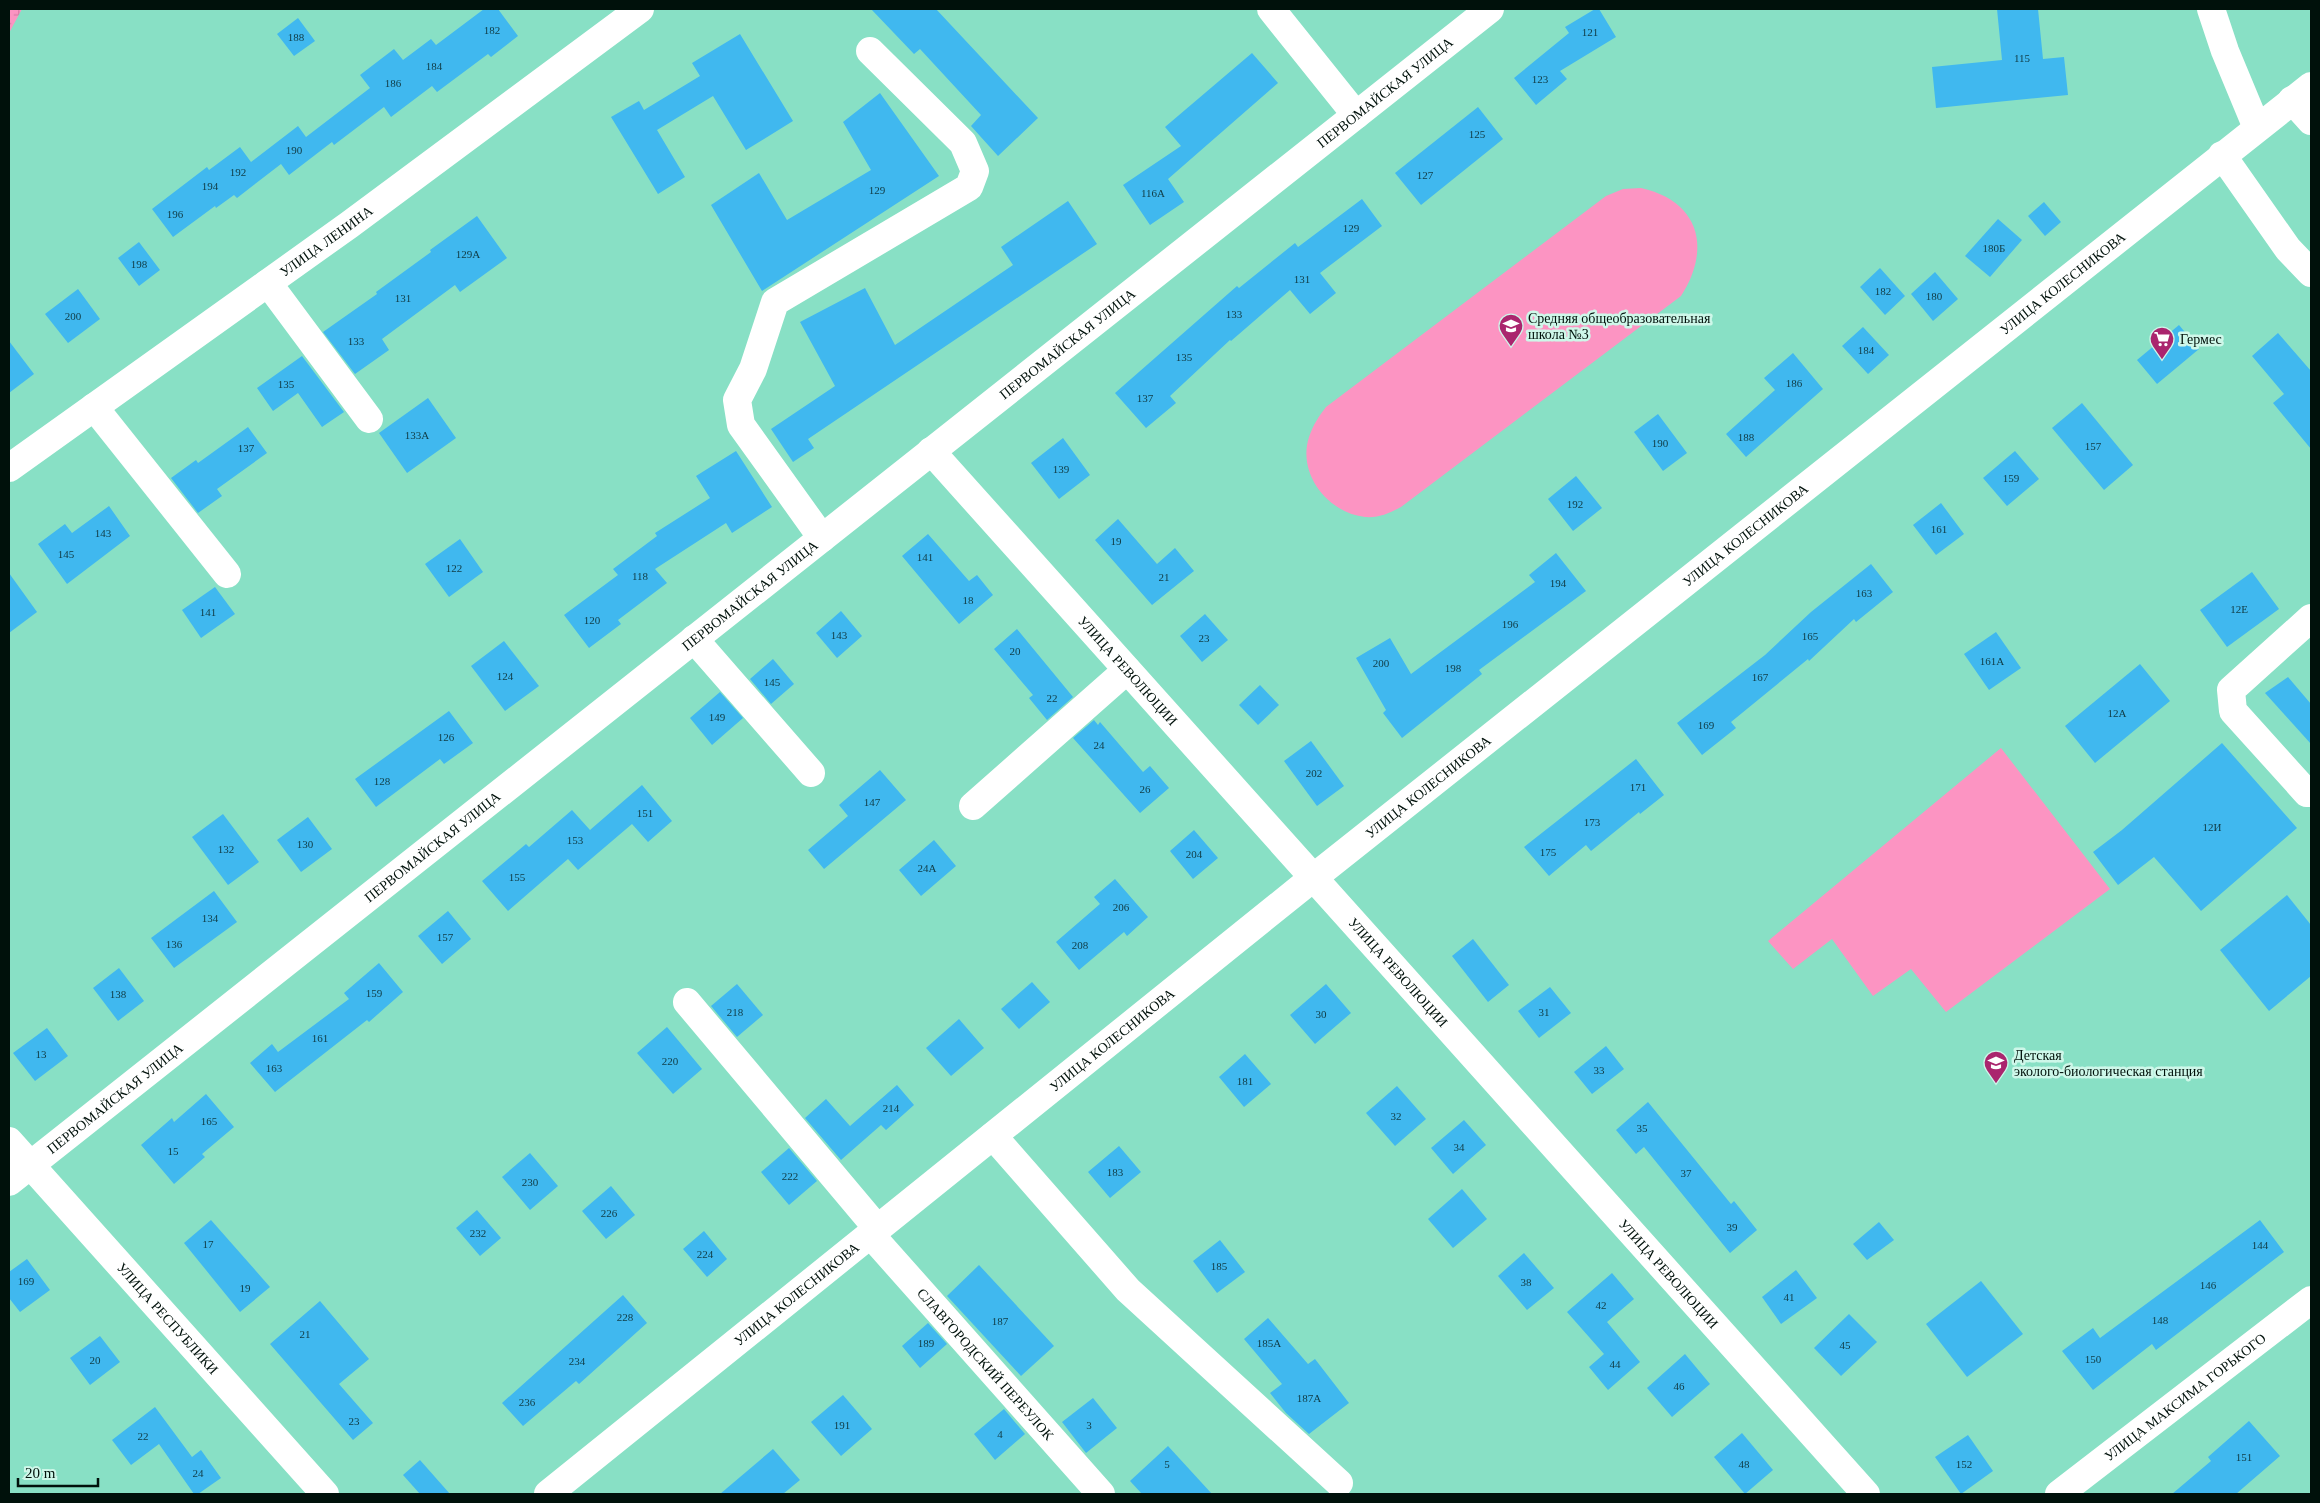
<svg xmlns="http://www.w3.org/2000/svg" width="2320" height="1503" font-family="'Times New Roman',serif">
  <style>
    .green { fill: #fc94c2 }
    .wetland { fill: url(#wetland-marsh) }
    .building { fill: #40b8ef }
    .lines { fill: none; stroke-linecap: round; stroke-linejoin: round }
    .minor { stroke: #fff; stroke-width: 28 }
    .labels { text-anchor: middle; stroke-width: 5; stroke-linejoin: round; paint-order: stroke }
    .number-label { font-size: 11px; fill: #103b44 }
    .street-label { font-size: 14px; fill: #00110b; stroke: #cef7e9 }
    .poi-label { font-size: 14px; fill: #00110b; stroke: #cef7e9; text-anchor: start }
  </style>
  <defs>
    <pattern id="wetland-marsh" width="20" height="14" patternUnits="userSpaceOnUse" patternTransform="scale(1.25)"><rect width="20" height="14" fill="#fc94c2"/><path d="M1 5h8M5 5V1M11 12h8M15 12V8" fill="none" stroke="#d67fa5"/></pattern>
  </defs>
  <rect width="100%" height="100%" fill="#88e0c5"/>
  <g class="green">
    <path d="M1641 188C1699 201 1712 248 1681 296L1401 507C1390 513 1379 518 1365 517 1328 513 1297 474 1309 437 1313 425 1319 416 1326 407L1606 196 1623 189Z"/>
    <path d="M2001 748 2110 889 1946 1012 1911 969 1873 996 1832 939 1793 969 1768 941Z"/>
  </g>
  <path class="wetland" d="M9 9H22L9 33Z"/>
  <g class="building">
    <path d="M484 9H498L518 36 491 57 488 54 437 92 432 86 391 117 384 107 334 145 332 142 289 175 281 164 237 198 234 195 216 208 215 206 173 237 152 209 207 167 209 170 240 147 251 162 298 126 306 137 370 88 360 75 394 49 403 60 431 39 436 45Z"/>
    <path d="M871 9H936L1038 118 998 156 971 126 981 115 920 49 914 54Z"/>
    <path d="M1595 9H1599L1616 37 1560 71 1567 79 1536 105 1514 78 1569 33 1565 27Z"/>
    <path d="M1997 9H2038L2043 59 2064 57 2068 95 1936 108 1932 67 2002 60Z"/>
    <path d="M298 18 315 41 294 56 277 34Z"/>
    <path d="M740 34 793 121 746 150 713 96 657 130 685 177 658 194 611 117 639 101 644 110 700 76 692 63Z"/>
    <path d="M1252 53 1278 83 1168 179 1184 202 1150 225 1123 185 1181 146 1165 127Z"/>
    <path d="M880 93 939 176 762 291 711 205 759 173 787 220 871 170 843 122Z"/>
    <path d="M1478 107 1503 139 1421 205 1395 173Z"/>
    <path d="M1362 199 1382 226 1320 273 1336 293 1310 314 1290 290 1231 341 1230 340 1170 396 1176 403 1146 428 1115 393 1237 286 1239 288 1295 243 1298 247Z"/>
    <path d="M1068 201 1097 244 808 439 814 448 793 462 771 429 835 386 800 322 865 288 895 345 1013 265 1001 247Z"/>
    <path d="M2044 202 2061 222 2045 236 2028 216Z"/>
    <path d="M477 216 507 258 460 292 455 285 382 339 389 350 355 374 323 332 377 294 376 292 431 252 430 250Z"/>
    <path d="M1998 219 2022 240 1990 277 1965 256Z"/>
    <path d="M139 242 160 270 139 286 118 258Z"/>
    <path d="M1880 268 1905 296 1885 315 1860 287Z"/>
    <path d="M1935 272 1958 299 1933 321 1911 294Z"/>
    <path d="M78 289 100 319 68 343 45 314Z"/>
    <path d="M2179 325 2199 349 2157 384 2137 360Z"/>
    <path d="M1863 327 1889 355 1868 374 1842 346Z"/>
    <path d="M2278 333 2311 371V449L2273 403 2284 394 2252 356Z"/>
    <path d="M9 341 34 374 9 393Z"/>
    <path d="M1793 353 1823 389 1746 457 1726 434 1775 390 1764 378Z"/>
    <path d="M302 356 344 412 322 427 298 393 273 411 257 388Z"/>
    <path d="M428 398 456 438 407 473 379 433Z"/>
    <path d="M2082 403 2133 465 2104 490 2052 428Z"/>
    <path d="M1658 414 1687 453 1663 471 1634 432Z"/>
    <path d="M248 427 267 453 217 489 222 496 198 513 171 478 196 460 198 463Z"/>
    <path d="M1063 438 1090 475 1059 499 1031 463Z"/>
    <path d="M736 451 772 507 732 533 726 523 655 569 667 583 618 620 621 624 589 648 564 615 618 575 613 569 657 536 655 533 710 498 696 476Z"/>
    <path d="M2015 451 2039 479 2007 506 1983 478Z"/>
    <path d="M1576 476 1602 508 1573 531 1548 499Z"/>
    <path d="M1941 503 1964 534 1936 555 1913 525Z"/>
    <path d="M109 506 130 536 67 584 38 544 65 524 72 533Z"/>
    <path d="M1118 519 1157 564 1175 548 1194 571 1152 605 1095 540Z"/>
    <path d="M928 534 969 581 977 575 993 595 959 624 902 556Z"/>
    <path d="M460 539 483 572 449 597 425 564Z"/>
    <path d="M1556 553 1586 591 1479 670 1482 674 1402 738 1383 713 1386 710 1356 658 1390 638 1411 674 1535 582 1529 575Z"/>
    <path d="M1871 564 1893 592 1856 622 1854 619 1809 661 1808 659 1731 722 1736 728 1702 755 1677 723 1765 655 1811 612Z"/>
    <path d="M2252 572 2279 609 2227 647 2200 610Z"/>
    <path d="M9 573 37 612 9 633Z"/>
    <path d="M215 587 235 614 201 638 182 610Z"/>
    <path d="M841 611 862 636 837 658 816 633Z"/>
    <path d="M1205 614 1228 640 1202 662 1180 636Z"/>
    <path d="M1017 629 1073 697 1047 720 1029 698 1033 695 994 649Z"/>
    <path d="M1996 632 2021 668 1989 690 1964 654Z"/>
    <path d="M504 641 539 686 505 711 471 666Z"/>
    <path d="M773 659 794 684 771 704 750 679Z"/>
    <path d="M2140 664 2170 701 2095 763 2065 726Z"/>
    <path d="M2288 677 2311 704V744L2265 693Z"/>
    <path d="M1260 685 1279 705 1258 725 1239 705Z"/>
    <path d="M720 692 743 718 712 745 690 718Z"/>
    <path d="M449 711 473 743 444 764 440 759 376 807 355 779Z"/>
    <path d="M1094 720 1098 725 1100 722 1143 772 1150 766 1169 788 1140 813 1073 738Z"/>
    <path d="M1311 741 1344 786 1317 806 1284 761Z"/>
    <path d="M2222 743 2297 828 2201 911 2154 857 2118 885 2093 852 2122 830Z"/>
    <path d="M1636 759 1664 795 1640 814 1639 812 1591 851 1586 845 1549 876 1524 847Z"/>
    <path d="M880 770 906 800 824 869 808 850 848 816 839 805Z"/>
    <path d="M642 785 672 821 648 842 632 824 578 870 568 859 508 911 482 881 526 844 529 847 572 810 590 830Z"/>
    <path d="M223 814 259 862 228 885 192 837Z"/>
    <path d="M308 817 332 849 301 872 277 840Z"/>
    <path d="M1194 830 1218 858 1193 879 1170 851Z"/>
    <path d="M934 840 956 866 921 896 899 870Z"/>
    <path d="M1115 879 1148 917 1127 936 1124 932 1079 970 1056 942 1100 904 1094 897Z"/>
    <path d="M214 891 237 922 174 968 151 938Z"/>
    <path d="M2287 895 2311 925V976L2269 1011 2220 950Z"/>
    <path d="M448 911 471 939 442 964 418 936Z"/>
    <path d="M1473 939 1509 985 1488 1002 1452 956Z"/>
    <path d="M379 963 403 992 369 1022 367 1020 275 1092 250 1063 272 1044 278 1052 349 999 344 993Z"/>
    <path d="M119 968 144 1001 118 1021 93 988Z"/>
    <path d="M1032 982 1050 1002 1019 1029 1001 1009Z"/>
    <path d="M737 984 763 1015 737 1037 711 1006Z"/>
    <path d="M1326 984 1351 1013 1315 1044 1290 1015Z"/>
    <path d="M1550 987 1571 1013 1539 1038 1518 1011Z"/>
    <path d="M959 1019 984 1048 951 1076 926 1048Z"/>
    <path d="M667 1027 702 1069 673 1094 637 1053Z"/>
    <path d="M47 1028 68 1056 35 1081 13 1053Z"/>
    <path d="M1606 1046 1624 1069 1592 1094 1574 1072Z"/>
    <path d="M1245 1054 1271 1084 1244 1107 1219 1077Z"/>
    <path d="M897 1085 914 1105 886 1130 881 1125 841 1160 805 1118 826 1099 850 1126Z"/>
    <path d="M1397 1086 1426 1119 1395 1146 1366 1113Z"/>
    <path d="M206 1094 234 1127 202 1154 205 1157 174 1184 141 1145 172 1118 174 1122Z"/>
    <path d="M1648 1102 1731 1204 1734 1201 1757 1230 1730 1253 1644 1147 1636 1154 1616 1130Z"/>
    <path d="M1464 1120 1486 1145 1453 1174 1431 1148Z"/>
    <path d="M1119 1146 1141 1172 1110 1198 1088 1172Z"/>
    <path d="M789 1148 817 1181 789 1205 761 1172Z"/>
    <path d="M530 1153 558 1186 530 1210 502 1177Z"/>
    <path d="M611 1186 635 1215 606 1239 582 1211Z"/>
    <path d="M1462 1189 1487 1219 1453 1248 1428 1219Z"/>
    <path d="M477 1210 501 1238 480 1256 456 1228Z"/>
    <path d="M211 1220 270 1287 240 1312 184 1243Z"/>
    <path d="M2260 1220 2284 1252 2156 1350 2152 1344 2093 1390 2062 1351 2093 1328 2100 1338Z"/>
    <path d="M1879 1222 1894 1240 1867 1260 1853 1244Z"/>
    <path d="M704 1231 727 1259 707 1277 683 1249Z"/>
    <path d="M1220 1240 1245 1272 1217 1293 1193 1261Z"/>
    <path d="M1524 1253 1554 1288 1527 1310 1498 1276Z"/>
    <path d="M27 1259 50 1290 20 1312 9 1298V1272Z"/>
    <path d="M979 1265 1054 1346 1021 1376 947 1296Z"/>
    <path d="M1796 1270 1817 1298 1781 1324 1762 1297Z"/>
    <path d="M1612 1273 1634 1299 1607 1322 1640 1362 1608 1390 1589 1367 1604 1354 1567 1312Z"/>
    <path d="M1981 1281 2023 1334 1967 1377 1926 1324Z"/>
    <path d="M623 1295 647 1323 579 1384 576 1381 523 1426 502 1403Z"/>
    <path d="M320 1301 369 1359 339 1384 373 1423 353 1440 270 1344Z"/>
    <path d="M1849 1314 1877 1342 1841 1376 1814 1348Z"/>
    <path d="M1268 1318 1308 1364 1315 1359 1349 1403 1309 1434 1286 1413 1270 1393 1282 1384 1244 1339Z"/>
    <path d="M928 1323 947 1344 920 1368 902 1346Z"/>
    <path d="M100 1336 120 1362 90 1385 70 1358Z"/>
    <path d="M1685 1354 1710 1384 1672 1417 1647 1388Z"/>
    <path d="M843 1395 872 1429 841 1456 811 1422Z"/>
    <path d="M1093 1398 1117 1428 1086 1453 1062 1422Z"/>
    <path d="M155 1407 192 1457 201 1450 221 1478 198 1494H194L159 1444 131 1465 112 1440Z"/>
    <path d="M1004 1409 1025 1434 995 1460 974 1434Z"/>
    <path d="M2249 1421 2280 1456 2236 1494H2172L2211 1461 2208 1457Z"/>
    <path d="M1742 1433 1773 1470 1745 1494 1714 1457Z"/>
    <path d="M1968 1435 1993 1471 1961 1494 1935 1457Z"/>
    <path d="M1168 1446 1212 1494H1142L1130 1481Z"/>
    <path d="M773 1449 800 1480 783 1494H720Z"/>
    <path d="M420 1460 450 1494H420L403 1475Z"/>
  </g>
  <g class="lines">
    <g class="minor">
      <path d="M1271 9 1356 115"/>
      <path d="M2211 9 2225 51 2257 128"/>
      <path d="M2292 100 2311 121"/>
      <path d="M2222 155 2288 249 2311 273"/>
      <path d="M268 283 369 419"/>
      <path d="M94 407 227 574"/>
      <path id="s1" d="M931 451 1866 1494"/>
      <path id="s2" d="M9 468 349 225 640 9"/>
      <path d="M822 538 741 425 737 400 753 369 775 302 969 187 975 171 963 143 870 51"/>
      <path d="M694 639 811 773"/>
      <path d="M2307 793 2233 711 2231 690 2311 618"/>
      <path d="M973 806 1127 670"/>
      <path d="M687 1002 877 1228"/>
      <path d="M993 1136 1128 1290 1339 1483"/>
      <path id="s3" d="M9 1141 325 1494"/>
      <path id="s4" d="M9 1182 1490 9"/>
      <path id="s5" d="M870 1234 1101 1494"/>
      <path id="s6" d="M548 1494 1313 878 2311 86"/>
      <path id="s7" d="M2059 1494 2311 1300"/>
    </g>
  </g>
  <defs>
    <symbol id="school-pin" viewBox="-11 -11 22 30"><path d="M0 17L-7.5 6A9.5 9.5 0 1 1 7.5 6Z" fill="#aa256e" stroke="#cef7e9"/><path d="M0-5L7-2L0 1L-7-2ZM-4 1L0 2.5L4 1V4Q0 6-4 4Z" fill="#fff"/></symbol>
    <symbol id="supermarket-pin" viewBox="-11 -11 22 30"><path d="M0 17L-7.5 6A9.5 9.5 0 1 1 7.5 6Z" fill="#aa256e" stroke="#cef7e9"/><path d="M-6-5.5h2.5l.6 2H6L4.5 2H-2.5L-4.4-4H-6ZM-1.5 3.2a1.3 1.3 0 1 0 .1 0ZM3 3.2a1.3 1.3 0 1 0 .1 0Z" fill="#fff"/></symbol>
  </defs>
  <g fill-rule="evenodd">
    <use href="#school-pin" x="1497" y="312" width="28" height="38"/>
    <use href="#supermarket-pin" x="2148" y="325" width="28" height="38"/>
    <use href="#school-pin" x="1982" y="1049" width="28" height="38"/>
  </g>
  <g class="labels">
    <g class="number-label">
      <text x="492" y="34">182</text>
      <text x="1590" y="36">121</text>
      <text x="296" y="41">188</text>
      <text x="2022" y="62">115</text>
      <text x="434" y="70">184</text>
      <text x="1540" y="83">123</text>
      <text x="393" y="87">186</text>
      <text x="1477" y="138">125</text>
      <text x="294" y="154">190</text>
      <text x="238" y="176">192</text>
      <text x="1425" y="179">127</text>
      <text x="210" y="190">194</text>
      <text x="877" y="194">129</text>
      <text x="1153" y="197">116А</text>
      <text x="175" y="218">196</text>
      <text x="1351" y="232">129</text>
      <text x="1994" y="252">180Б</text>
      <text x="468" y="258">129А</text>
      <text x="139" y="268">198</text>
      <text x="1302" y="283">131</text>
      <text x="1883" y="295">182</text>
      <text x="1934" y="300">180</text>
      <text x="403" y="302">131</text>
      <text x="1234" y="318">133</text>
      <text x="73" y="320">200</text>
      <text x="356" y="345">133</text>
      <text x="1866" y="354">184</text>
      <text x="1184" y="361">135</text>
      <text x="1794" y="387">186</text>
      <text x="286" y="388">135</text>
      <text x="1145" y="402">137</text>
      <text x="417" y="439">133А</text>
      <text x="1746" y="441">188</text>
      <text x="1660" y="447">190</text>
      <text x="2093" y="450">157</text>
      <text x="246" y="452">137</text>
      <text x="1061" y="473">139</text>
      <text x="2011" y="482">159</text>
      <text x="1575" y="508">192</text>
      <text x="1939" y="533">161</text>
      <text x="103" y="537">143</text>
      <text x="1116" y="545">19</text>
      <text x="66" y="558">145</text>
      <text x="925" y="561">141</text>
      <text x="454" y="572">122</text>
      <text x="640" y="580">118</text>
      <text x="1164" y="581">21</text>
      <text x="1558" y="587">194</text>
      <text x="1864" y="597">163</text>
      <text x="968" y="604">18</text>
      <text x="2239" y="613">12Е</text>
      <text x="208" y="616">141</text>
      <text x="592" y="624">120</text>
      <text x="1510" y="628">196</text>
      <text x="839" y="639">143</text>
      <text x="1810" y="640">165</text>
      <text x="1204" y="642">23</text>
      <text x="1015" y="655">20</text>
      <text x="1992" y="665">161А</text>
      <text x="1381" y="667">200</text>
      <text x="1453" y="672">198</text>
      <text x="505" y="680">124</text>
      <text x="1760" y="681">167</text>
      <text x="772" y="686">145</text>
      <text x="1052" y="702">22</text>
      <text x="2117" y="717">12А</text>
      <text x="717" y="721">149</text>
      <text x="1706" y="729">169</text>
      <text x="446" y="741">126</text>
      <text x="1099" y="749">24</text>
      <text x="1314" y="777">202</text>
      <text x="382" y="785">128</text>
      <text x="1638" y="791">171</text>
      <text x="1145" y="793">26</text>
      <text x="872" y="806">147</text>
      <text x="645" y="817">151</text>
      <text x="1592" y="826">173</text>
      <text x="2212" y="831">12И</text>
      <text x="575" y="844">153</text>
      <text x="305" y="848">130</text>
      <text x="226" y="853">132</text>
      <text x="1548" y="856">175</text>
      <text x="1194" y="858">204</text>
      <text x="927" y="872">24А</text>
      <text x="517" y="881">155</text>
      <text x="1121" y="911">206</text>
      <text x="210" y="922">134</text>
      <text x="445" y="941">157</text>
      <text x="174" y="948">136</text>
      <text x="1080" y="949">208</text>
      <text x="374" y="997">159</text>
      <text x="118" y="998">138</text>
      <text x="735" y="1016">218</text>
      <text x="1544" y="1016">31</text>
      <text x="1321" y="1018">30</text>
      <text x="320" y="1042">161</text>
      <text x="41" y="1058">13</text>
      <text x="670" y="1065">220</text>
      <text x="274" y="1072">163</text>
      <text x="1599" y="1074">33</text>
      <text x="1245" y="1085">181</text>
      <text x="891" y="1112">214</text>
      <text x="1396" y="1120">32</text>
      <text x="209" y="1125">165</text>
      <text x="1642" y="1132">35</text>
      <text x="1459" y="1151">34</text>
      <text x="173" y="1155">15</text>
      <text x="1115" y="1176">183</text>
      <text x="1686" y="1177">37</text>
      <text x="790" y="1180">222</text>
      <text x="530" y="1186">230</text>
      <text x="609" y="1217">226</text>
      <text x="1732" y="1231">39</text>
      <text x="478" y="1237">232</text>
      <text x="208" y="1248">17</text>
      <text x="2260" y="1249">144</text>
      <text x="705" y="1258">224</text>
      <text x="1219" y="1270">185</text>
      <text x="26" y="1285">169</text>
      <text x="1526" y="1286">38</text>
      <text x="2208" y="1289">146</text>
      <text x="245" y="1292">19</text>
      <text x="1789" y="1301">41</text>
      <text x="1601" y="1309">42</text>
      <text x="625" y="1321">228</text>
      <text x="2160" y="1324">148</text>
      <text x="1000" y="1325">187</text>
      <text x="305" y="1338">21</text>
      <text x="926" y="1347">189</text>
      <text x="1269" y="1347">185А</text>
      <text x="1845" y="1349">45</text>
      <text x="2093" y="1363">150</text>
      <text x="95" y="1364">20</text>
      <text x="577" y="1365">234</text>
      <text x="1615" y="1368">44</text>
      <text x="1679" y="1390">46</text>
      <text x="1309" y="1402">187А</text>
      <text x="527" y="1406">236</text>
      <text x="354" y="1425">23</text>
      <text x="842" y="1429">191</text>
      <text x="1089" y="1429">3</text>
      <text x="1000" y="1438">4</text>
      <text x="143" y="1440">22</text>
      <text x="2244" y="1461">151</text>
      <text x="1167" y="1468">5</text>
      <text x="1744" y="1468">48</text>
      <text x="1964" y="1468">152</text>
      <text x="198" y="1477">24</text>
    </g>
    <g class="street-label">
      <text dy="5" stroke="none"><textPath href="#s4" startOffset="1755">ПЕРВОМАЙСКАЯ УЛИЦА</textPath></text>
      <text dy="5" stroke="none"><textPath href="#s2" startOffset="390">УЛИЦА ЛЕНИНА</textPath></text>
      <text dy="5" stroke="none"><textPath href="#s6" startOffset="1939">УЛИЦА КОЛЕСНИКОВА</textPath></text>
      <text dy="5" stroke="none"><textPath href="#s4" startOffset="1350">ПЕРВОМАЙСКАЯ УЛИЦА</textPath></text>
      <text dy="5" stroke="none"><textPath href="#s6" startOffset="1534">УЛИЦА КОЛЕСНИКОВА</textPath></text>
      <text dy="5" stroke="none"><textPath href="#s4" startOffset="945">ПЕРВОМАЙСКАЯ УЛИЦА</textPath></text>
      <text dy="5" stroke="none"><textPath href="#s1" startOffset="295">УЛИЦА РЕВОЛЮЦИИ</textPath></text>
      <text dy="5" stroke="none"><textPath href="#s6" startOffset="1129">УЛИЦА КОЛЕСНИКОВА</textPath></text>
      <text dy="5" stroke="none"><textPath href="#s4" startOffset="540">ПЕРВОМАЙСКАЯ УЛИЦА</textPath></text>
      <text dy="5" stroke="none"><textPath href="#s1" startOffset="700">УЛИЦА РЕВОЛЮЦИИ</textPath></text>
      <text dy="5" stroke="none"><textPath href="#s6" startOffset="724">УЛИЦА КОЛЕСНИКОВА</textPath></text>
      <text dy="5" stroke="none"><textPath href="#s4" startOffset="135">ПЕРВОМАЙСКАЯ УЛИЦА</textPath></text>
      <text dy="5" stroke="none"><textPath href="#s1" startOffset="1105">УЛИЦА РЕВОЛЮЦИИ</textPath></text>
      <text dy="5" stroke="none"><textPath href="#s6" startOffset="319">УЛИЦА КОЛЕСНИКОВА</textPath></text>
      <text dy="5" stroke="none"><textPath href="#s3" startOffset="238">УЛИЦА РЕСПУБЛИКИ</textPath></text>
      <text dy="5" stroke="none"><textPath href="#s5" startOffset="174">СЛАВГОРОДСКИЙ ПЕРЕУЛОК</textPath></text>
      <text dy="5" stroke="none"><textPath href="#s7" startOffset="159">УЛИЦА МАКСИМА ГОРЬКОГО</textPath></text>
    </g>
    <g class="poi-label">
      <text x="1528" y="323">Средняя общеобразовательная<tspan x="1528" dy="16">школа №3</tspan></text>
      <text x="2180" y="344">Гермес</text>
      <text x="2014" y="1060">Детская<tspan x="2014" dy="16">эколого-биологическая станция</tspan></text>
    </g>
  </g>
  <rect width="2320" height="1503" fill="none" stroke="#00110b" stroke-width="20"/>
  <path d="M18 1478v8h80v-8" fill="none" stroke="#00110b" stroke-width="2.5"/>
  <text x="25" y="1478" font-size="15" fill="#00110b" stroke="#cef7e9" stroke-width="4" paint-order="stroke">20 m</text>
</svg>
